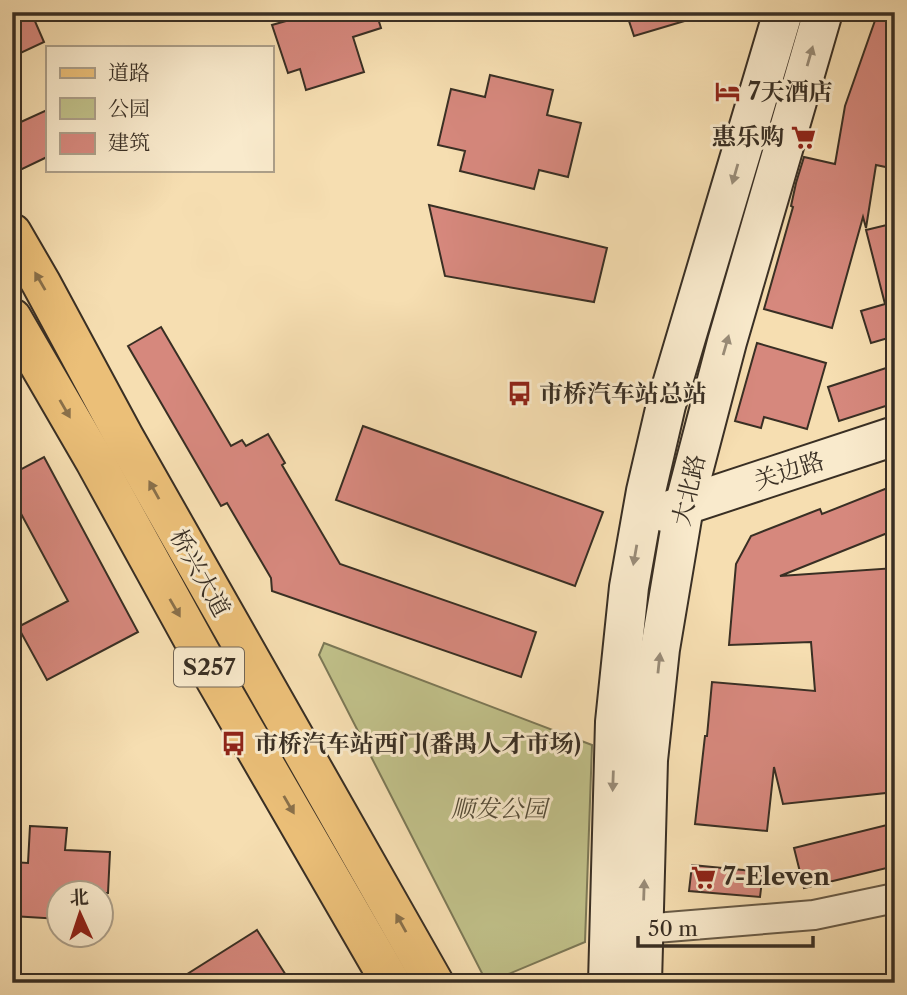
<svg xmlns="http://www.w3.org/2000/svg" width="907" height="995" font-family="'Libre Caslon Text','Noto Serif SC',serif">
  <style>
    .green { fill: #c0c089; stroke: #7c7856; stroke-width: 2 }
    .building { fill: #d6887d; stroke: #392f24; stroke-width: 2 }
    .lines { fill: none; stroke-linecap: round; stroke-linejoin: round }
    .street-casing { stroke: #685b47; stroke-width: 32 }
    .secondary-casing { stroke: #392f24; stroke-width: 42 }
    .primary-casing { stroke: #392f24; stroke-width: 42 }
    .street { stroke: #f9eacc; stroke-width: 28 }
    .secondary { stroke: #f9eacc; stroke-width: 38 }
    .primary { stroke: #ebbf78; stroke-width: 38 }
    .oneway { fill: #998c78 }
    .oneway2 { fill: #89704a }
    .labels { text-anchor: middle; stroke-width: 6; stroke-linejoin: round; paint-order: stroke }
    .shield { fill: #f9eacc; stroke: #736756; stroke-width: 2 }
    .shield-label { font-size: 23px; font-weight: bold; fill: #392f24 }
    .poi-label { font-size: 24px; font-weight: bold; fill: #392f24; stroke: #f9eacc; text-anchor: start }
    .street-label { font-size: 24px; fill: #392f24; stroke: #f9eacc }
    .park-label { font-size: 24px; font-style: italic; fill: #544c38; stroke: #f9eacc }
  </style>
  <rect width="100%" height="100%" fill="#f6deb1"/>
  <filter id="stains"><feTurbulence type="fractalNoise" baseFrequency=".00286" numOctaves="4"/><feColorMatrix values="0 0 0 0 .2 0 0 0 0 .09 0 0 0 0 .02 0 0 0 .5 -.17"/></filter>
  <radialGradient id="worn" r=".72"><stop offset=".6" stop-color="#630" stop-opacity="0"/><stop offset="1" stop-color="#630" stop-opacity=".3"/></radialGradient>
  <path class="green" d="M324 643 592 745 585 942 487 983 319 655Z"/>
  <g class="building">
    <path d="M12 12H31L44 42 12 57Z"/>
    <path d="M284 12H376L381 28 353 37 364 72 306 90 300 69 288 73 272 25 286 21Z"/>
    <path d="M626 12H697L698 17 634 36Z"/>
    <path d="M878 12H895V169L876 165 866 228 863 217 832 328 764 309 793 207 791 206 796 183 804 157 835 164 845 106Z"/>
    <path d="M490 75 553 90 547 115 581 123 568 177 539 170 534 189 460 171 465 151 438 145 451 89 485 97Z"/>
    <path d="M47 110V157L18 171 12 158V126Z"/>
    <path d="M429 205 607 248 594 302 445 276Z"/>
    <path d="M895 223V336L871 343 861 311 885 304 866 230Z"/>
    <path d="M161 327 231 446 242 440 246 446 268 434 285 463 282 465 340 564 536 632 521 677 272 591 271 578 227 503 221 506 128 346Z"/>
    <path d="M757 343 826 363 807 429 764 417 761 428 735 421Z"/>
    <path d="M886 368 895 396V403L839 421 828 387Z"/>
    <path d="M363 426 603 512 575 586 336 500Z"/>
    <path d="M44 457 138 632 47 680 18 627 68 601 12 497V474Z"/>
    <path d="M895 485V530L780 576 895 568V792L783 804 774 767 767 831 695 824 705 736H707L712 682 815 691 811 642 729 645 736 564 751 536 820 509 822 514Z"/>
    <path d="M895 823V866L804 888 794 848Z"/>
    <path d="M30 826 67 828 65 850 110 852 108 893H60V919L12 916V862L28 863Z"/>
    <path d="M692 865 763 872 760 897 689 891Z"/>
    <path d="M257 930 291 983H173Z"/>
  </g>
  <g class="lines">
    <defs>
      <path id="street" d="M643 929 814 915 895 898"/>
      <g id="secondary">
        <path d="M664 512 895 436"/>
        <path d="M608 983 615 722 629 587 646 491 666 405 783 12"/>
        <path d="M642 983 648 760 660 649 684 506 727 342 823 12"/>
      </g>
      <g id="primary">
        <path d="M12 233 41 283 124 437 434 983"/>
        <path d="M12 318 95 461 210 670 391 983"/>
      </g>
    </defs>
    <use href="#street" class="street-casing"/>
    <use href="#secondary" class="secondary-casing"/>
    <use href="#primary" class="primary-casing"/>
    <use href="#street" class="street"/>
    <use href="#secondary" class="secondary"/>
    <use href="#primary" class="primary"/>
  </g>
  <defs><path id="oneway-solid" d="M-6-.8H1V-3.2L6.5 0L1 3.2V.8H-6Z" transform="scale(1.75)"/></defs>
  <g class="oneway">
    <use href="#oneway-solid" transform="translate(810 56) rotate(-74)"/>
    <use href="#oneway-solid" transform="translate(735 174) rotate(106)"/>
    <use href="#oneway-solid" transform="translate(726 345) rotate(-74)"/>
    <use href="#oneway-solid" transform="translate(635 555) rotate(100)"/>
    <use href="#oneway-solid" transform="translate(659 663) rotate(-84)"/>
    <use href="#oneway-solid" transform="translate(613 781) rotate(92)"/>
    <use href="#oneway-solid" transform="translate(644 890) rotate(-88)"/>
  </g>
  <g class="oneway2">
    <use href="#oneway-solid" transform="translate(40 281) rotate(-120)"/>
    <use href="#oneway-solid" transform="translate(65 409) rotate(60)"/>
    <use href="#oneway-solid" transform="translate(154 490) rotate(-119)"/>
    <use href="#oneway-solid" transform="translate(175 608) rotate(60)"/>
    <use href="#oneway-solid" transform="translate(289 805) rotate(60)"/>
    <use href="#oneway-solid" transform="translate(401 923) rotate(-119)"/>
  </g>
  <defs>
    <symbol id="hotel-bare" viewBox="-9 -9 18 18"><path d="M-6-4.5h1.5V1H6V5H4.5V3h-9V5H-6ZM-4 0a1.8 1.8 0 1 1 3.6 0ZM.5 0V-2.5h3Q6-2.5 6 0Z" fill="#8f2418" stroke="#f9eacc" stroke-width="2.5" paint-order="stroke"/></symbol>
    <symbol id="supermarket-bare" viewBox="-9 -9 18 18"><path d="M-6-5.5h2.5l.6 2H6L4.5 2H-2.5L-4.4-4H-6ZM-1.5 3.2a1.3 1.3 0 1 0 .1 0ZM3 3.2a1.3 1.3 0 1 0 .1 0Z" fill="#8f2418" stroke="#f9eacc" stroke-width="2.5" paint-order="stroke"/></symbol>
    <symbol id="bus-bare" viewBox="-9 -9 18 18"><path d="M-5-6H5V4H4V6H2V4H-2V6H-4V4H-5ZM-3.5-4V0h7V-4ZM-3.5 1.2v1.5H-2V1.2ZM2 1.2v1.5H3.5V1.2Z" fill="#8f2418" stroke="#f9eacc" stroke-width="2.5" paint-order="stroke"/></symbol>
  </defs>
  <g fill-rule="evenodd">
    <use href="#hotel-bare" x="710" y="74" width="35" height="35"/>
    <use href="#supermarket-bare" x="786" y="120" width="35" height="35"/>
    <use href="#bus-bare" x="502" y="376" width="35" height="35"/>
    <use href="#bus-bare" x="216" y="726" width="35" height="35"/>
    <use href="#supermarket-bare" x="686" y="860" width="35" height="35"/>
  </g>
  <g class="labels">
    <rect class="shield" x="174" y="647.5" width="70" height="39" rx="5"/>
    <g class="shield-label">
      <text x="209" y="675">S257</text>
    </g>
    <g class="poi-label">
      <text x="748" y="100">7天酒店</text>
      <text x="784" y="145" text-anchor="end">惠乐购</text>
      <text x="539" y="402">市桥汽车站总站</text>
      <text x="254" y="752">市桥汽车站西门(番禺人才市场)</text>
      <text x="723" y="885">7-Eleven</text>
    </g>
    <g class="street-label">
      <text transform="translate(789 471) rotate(-18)" y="8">关边路</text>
      <text transform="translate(689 490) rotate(-77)" y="8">大北路</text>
      <text transform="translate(200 573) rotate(61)" y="8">桥兴大道</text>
    </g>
    <g class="park-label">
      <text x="499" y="817">顺发公园</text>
    </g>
  </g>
  <rect width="907" height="995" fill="none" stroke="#f6deb1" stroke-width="42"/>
  <rect x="14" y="14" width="879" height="967" fill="none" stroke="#392f24" stroke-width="3.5"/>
  <rect x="21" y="21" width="865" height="953" fill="none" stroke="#392f24" stroke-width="2"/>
  <rect x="46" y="46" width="228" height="126" fill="#f9eacc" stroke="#ac9f89" stroke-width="2"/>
  <rect x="60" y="68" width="35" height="10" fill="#ebbf78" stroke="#ac9f89" stroke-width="2"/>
  <text x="108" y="80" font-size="21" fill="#392f24">道路</text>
  <rect x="60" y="98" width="35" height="21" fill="#c0c089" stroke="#ac9f89" stroke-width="2"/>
  <text x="108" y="116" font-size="21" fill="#392f24">公园</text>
  <rect x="60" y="133" width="35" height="21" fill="#d6887d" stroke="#ac9f89" stroke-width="2"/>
  <text x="108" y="150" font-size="21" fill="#392f24">建筑</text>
  <g transform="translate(80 914) rotate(357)"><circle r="33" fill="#f9eacc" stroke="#ac9f89" stroke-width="2"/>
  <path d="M0-5L12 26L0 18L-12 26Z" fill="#8f2418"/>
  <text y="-10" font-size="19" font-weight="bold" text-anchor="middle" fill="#392f24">北</text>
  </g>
  <path d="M638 936v10h175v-10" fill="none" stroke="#392f24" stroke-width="3.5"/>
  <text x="648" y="936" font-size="21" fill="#392f24" stroke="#f9eacc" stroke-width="5" paint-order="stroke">50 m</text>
  <rect width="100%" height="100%" filter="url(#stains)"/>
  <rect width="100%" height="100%" fill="url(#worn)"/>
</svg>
